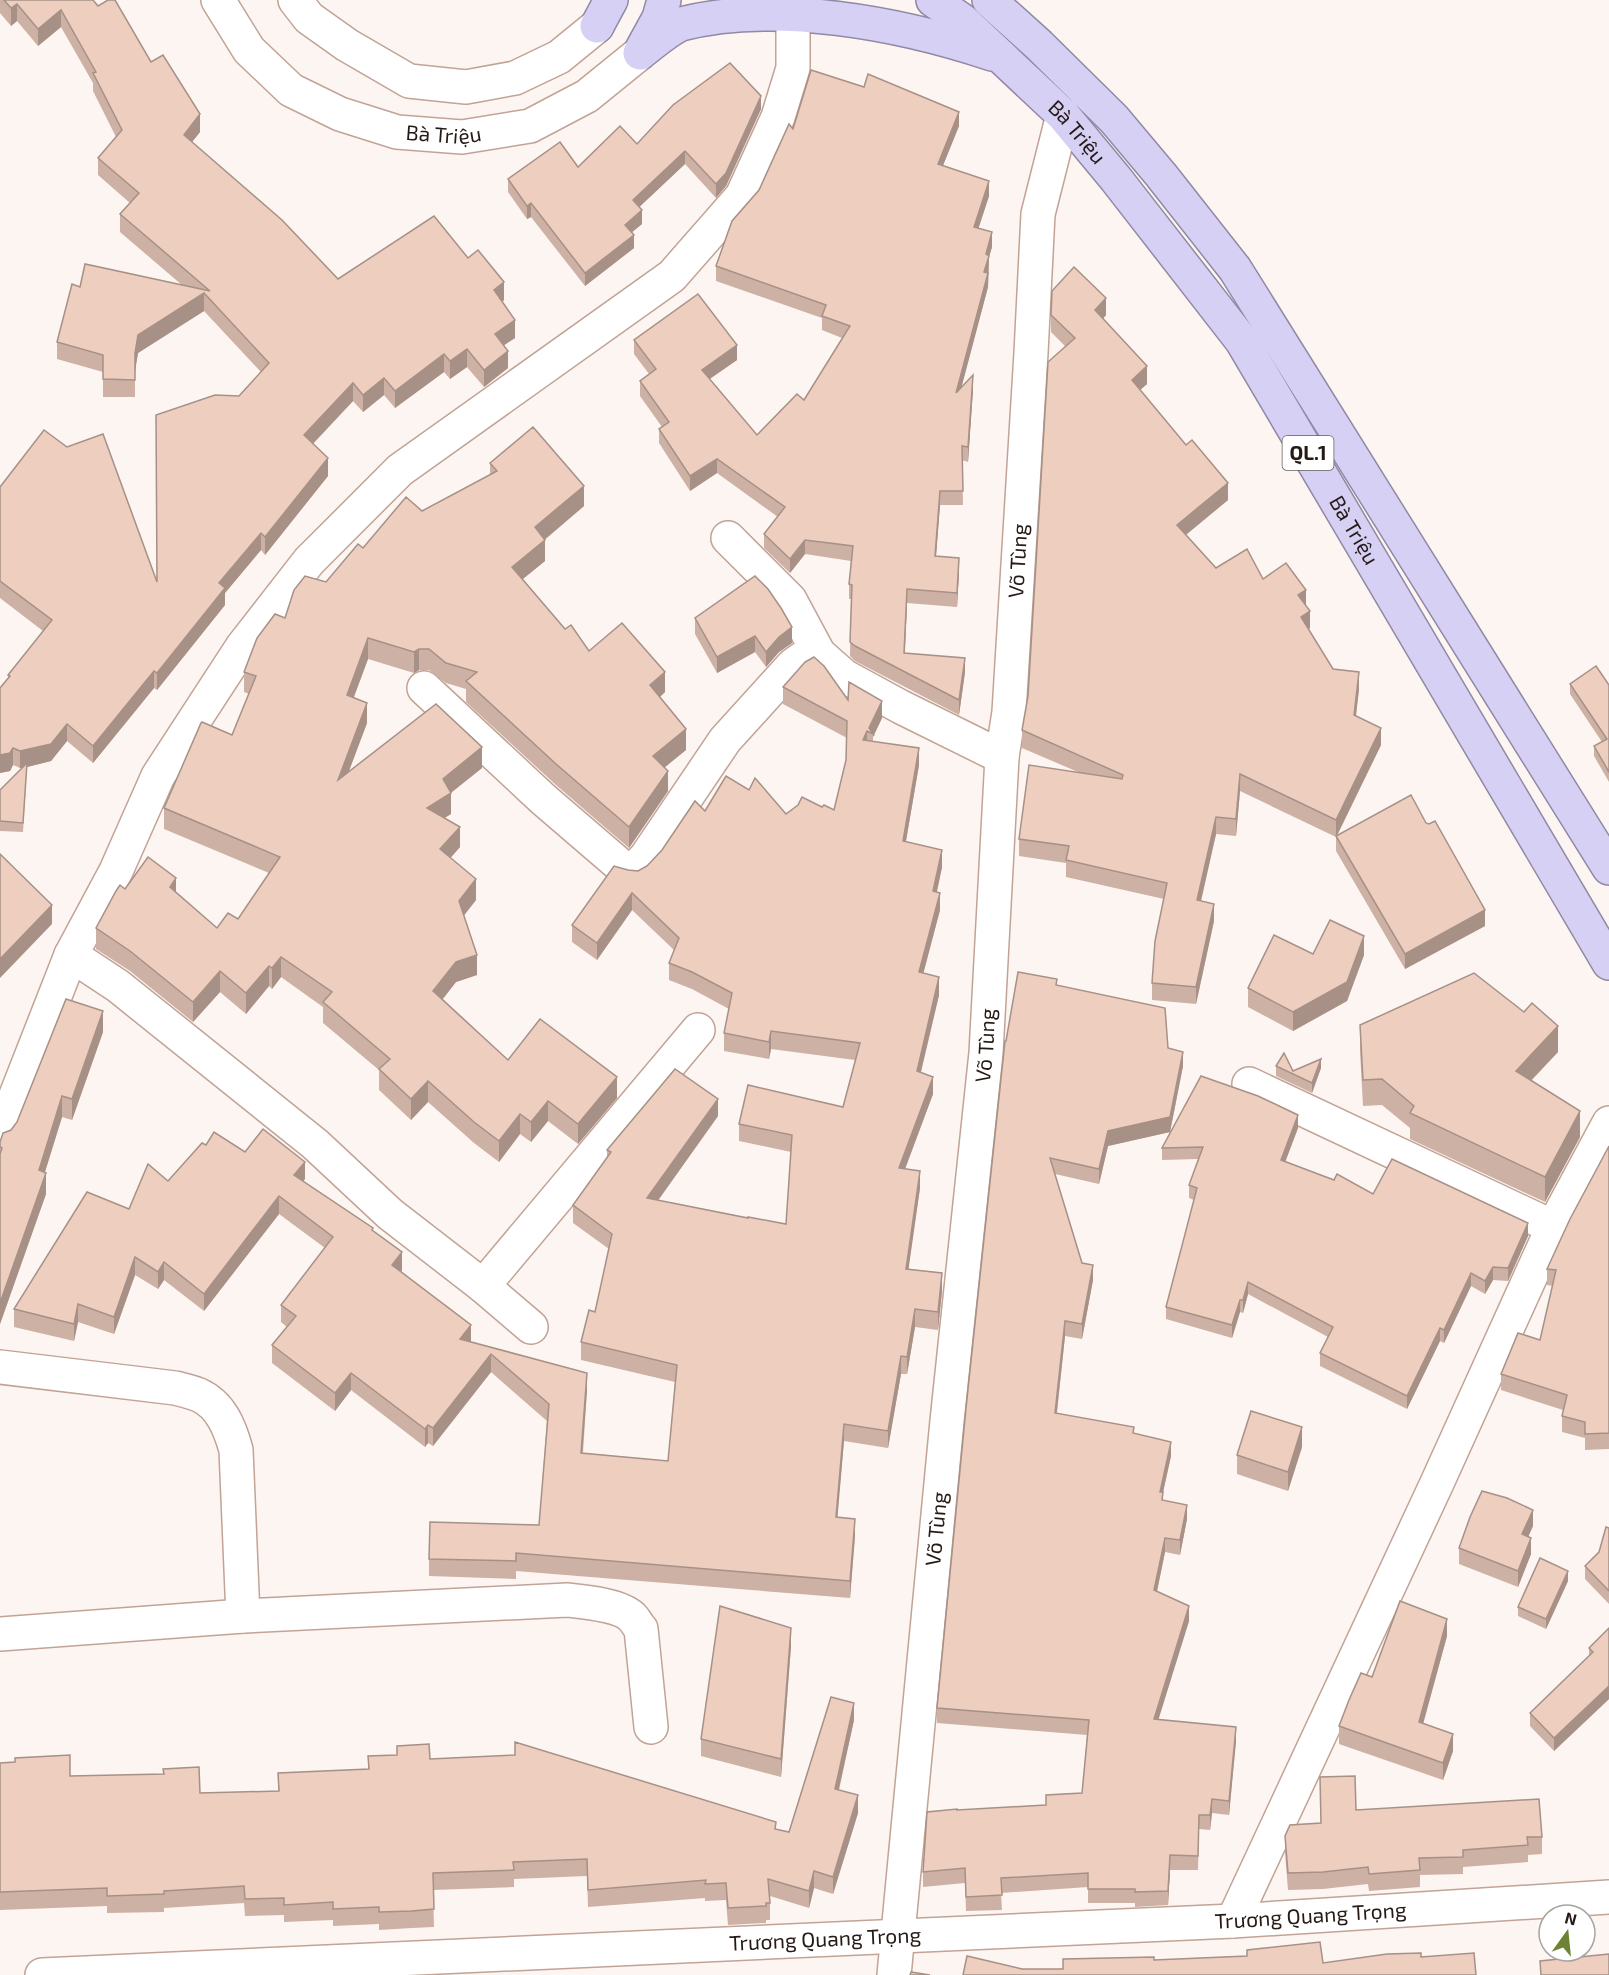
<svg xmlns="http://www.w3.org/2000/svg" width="1609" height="1975" font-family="'Exo 2',sans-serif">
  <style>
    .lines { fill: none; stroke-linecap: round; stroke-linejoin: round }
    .minor-casing { stroke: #c2a395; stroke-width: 36 }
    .tertiary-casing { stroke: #c2a395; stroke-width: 36 }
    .secondary-casing { stroke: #c2a395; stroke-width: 36 }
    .trunk-casing { stroke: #9189a4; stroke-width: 36 }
    .minor { stroke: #fff; stroke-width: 33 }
    .tertiary { stroke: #fff; stroke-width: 33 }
    .secondary { stroke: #fff; stroke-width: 33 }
    .trunk { stroke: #d6d0f4; stroke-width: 33 }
    .wall { fill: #cdb1a4 }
    .shaded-wall { fill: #a79086 }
    .building { fill: #eecebf; stroke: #a79086; stroke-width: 1.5 }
    .labels { text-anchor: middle; stroke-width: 5; stroke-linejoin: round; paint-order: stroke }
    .shield { fill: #fff; stroke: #665f5b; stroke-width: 1.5 }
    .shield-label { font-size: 20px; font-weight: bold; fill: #251a15 }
    .street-label { font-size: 21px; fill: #251a15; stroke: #fff }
  </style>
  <rect width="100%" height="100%" fill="#fcf5f2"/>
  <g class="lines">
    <defs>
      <g id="minor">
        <path d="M728 538 790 600 819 654"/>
        <path d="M424 688 543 799 621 866 634 870 646 857 725 740 793 665 803 658 819 654 844 676 901 707 1002 757"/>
        <path d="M71 955 118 986 315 1144 390 1214 483 1286 531 1327"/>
        <path d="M1249 1084 1553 1227"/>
        <path d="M0 1136 71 955 116 871 158 776 242 647 309 561 400 470 672 276 742 196 778 117 793 68V8L784 0"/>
        <path d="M483 1286 698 1030"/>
        <path d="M0 1367 175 1388C183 1390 192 1392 199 1395 221 1405 230 1428 236 1450L243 1616"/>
        <path d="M0 1634 243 1616 567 1600C585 1602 620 1605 632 1617 636 1621 638 1626 641 1629L651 1727"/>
        <path d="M1233 1921 1437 1483 1553 1227 1609 1123"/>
        <path id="s1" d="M894 1975 947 1421 986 1053 1002 757 1009 712 1031 353 1038 214 1063 115"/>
      </g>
      <g id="tertiary">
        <path id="s2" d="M42 1975 1233 1921 1609 1897"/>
      </g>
      <g id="secondary">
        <path id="s3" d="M218 0 249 50 291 90 340 114 397 132 462 137 530 126 587 96 640 53"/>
        <path d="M295 0 309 18 347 45 409 81 466 87 515 78 559 57 597 26"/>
      </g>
      <g id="trunk">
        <path id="s4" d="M933 0 963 21 1063 115 1116 179 1242 341 1609 963"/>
        <path d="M989 0 1039 45 1114 119 1161 175 1235 269 1609 868"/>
        <path d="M597 26 611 0"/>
        <path d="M642 49 659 18 664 0"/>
        <path d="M640 53C652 44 666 31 681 24 776 0 899 23 992 54"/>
      </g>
    </defs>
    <use href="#minor" class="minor-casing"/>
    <use href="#tertiary" class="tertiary-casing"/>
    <use href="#secondary" class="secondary-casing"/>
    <use href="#trunk" class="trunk-casing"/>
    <use href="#minor" class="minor"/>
    <use href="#tertiary" class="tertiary"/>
    <use href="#secondary" class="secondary"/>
    <use href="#trunk" class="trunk"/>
  </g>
  <g class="wall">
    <path d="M0 0H93L151 62 200 132 192 142 338 279 468 258 504 300 502 302 515 338 504 345 508 368 484 387 467 367 450 379 444 372 395 408 384 395 363 412 353 401 313 444 328 476 265 555 261 550 225 593V605L157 690 154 688 93 763 67 741 51 761 27 767 23 832 0 831V790L22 768H20L13 765 10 771 0 773V688L8 679V675L43 631 0 598V487L157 582 239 396 261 372 204 311 138 353 135 371V397H103V372L57 359V342L80 287 182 285 120 232V214L130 203 98 175V158L116 137 93 91V83L61 27 38 46 17 21 11 26 0 13Z"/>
    <path d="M761 109 726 186 716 198 685 164 639 207 642 224 632 232 634 248 585 286 531 217 527 219 508 192V179L578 167 637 144Z"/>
    <path d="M959 126 943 165 989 196 978 229 992 247 989 257 988 287 961 388 973 390 968 462 962 460 963 505H940L936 556 959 572 957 607 907 603 905 653 965 672 959 715 855 661 850 656 851 599H849V584L851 561 805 554 790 573 764 548V534L778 517 717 473 690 491 659 443V429L662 427 640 396V381L649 374 634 354V340L737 360 710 379 757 435 804 400 842 338 822 330V318L716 281V266L793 129Z"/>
    <path d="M1051 315H1106L1103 319 1147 384 1140 390 1228 500 1186 535 1216 568 1263 579 1306 606 1310 628 1308 629 1333 669 1359 689 1356 716 1381 745 1337 836 1485 926 1405 969 1336 851V837L1240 791 1236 836 1216 834 1201 901 1214 921 1196 1004 1152 1000V983L1164 899 1066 877V863L1019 856V839L1078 772 1022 748V730L1028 696 1065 346 1051 332Z"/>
    <path d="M490 463 584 506 545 539V561L522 579 565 629 589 651 665 692 660 697 686 750 664 767 668 791 629 848 556 785 466 702V689L446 683 429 670H419L414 673 368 659 354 697 367 723 349 771 482 768 451 793V814L445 818 460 847 450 858 476 900 463 916 477 975 456 982 443 999 508 1060 617 1098 578 1144 548 1121 531 1142 520 1134 499 1162 474 1143 428 1102 411 1120 379 1090V1070L323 1023V1007L281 977 272 989 269 986 246 1014 220 992 193 1022 130 971 96 949V928L125 889 176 893 217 928 238 919 269 873 164 829V808L232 735 249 694 244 692V672L285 618 363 548 422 511 490 475Z"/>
    <path d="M695 618 792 643 779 652 766 667 755 652 717 673 695 634Z"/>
    <path d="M1570 684 1609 685V782L1594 756V746L1602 742 1570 694Z"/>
    <path d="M783 687 848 700 882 718 873 737V741L919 765 906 841 942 867 937 892 940 910 923 973 939 995 921 1072 933 1094 905 1169 920 1188 908 1269 942 1291 938 1330 915 1327 907 1374H901L888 1448 844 1441 837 1517 855 1536 850 1598 516 1571V1579L429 1576V1559L539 1525 547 1421 491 1372 433 1446 428 1443 425 1447 351 1390 335 1411 272 1363V1345L287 1327 281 1322V1305L325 1248 279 1214 204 1311 164 1280 158 1289 135 1275 114 1334 78 1322 74 1341 14 1327V1309L129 1209 168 1181 206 1145 245 1152 305 1179 303 1181 373 1231 402 1270 401 1272 471 1342 587 1390 583 1453 668 1461 675 1382 581 1360V1342L595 1312 609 1249 573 1223V1205L607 1157V1150L718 1116 658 1200 748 1218 786 1224 791 1152 739 1141V1124L843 1107 855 1060 771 1049 769 1059 724 1051V1033L729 1009 692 989 669 980V963L674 950 632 910 597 960 572 942V925L628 870 638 871 647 866 705 811 786 814 822 807 834 810 846 760 847 738 783 704Z"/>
    <path d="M1313 954 1364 955 1347 1001 1293 1031 1248 1007V988Z"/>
    <path d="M1057 985 1168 1048 1183 1066 1170 1132 1108 1146 1099 1184 1055 1174 1082 1263 1093 1280 1082 1339 1065 1336 1057 1413 1134 1433 1171 1456 1163 1492V1500L1187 1519 1180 1555 1165 1552 1157 1592 1189 1621 1158 1719 1236 1741 1229 1815 1212 1813 1210 1830 1199 1829 1198 1870H1170L1168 1905 1135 1907V1903H1088V1887L1001 1893 1002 1910 966 1911 965 1883 923 1887V1872L957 1810 1046 1805V1795L1082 1793 1087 1735 937 1723V1708L1006 1041Z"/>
    <path d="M1360 1025 1558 1052 1532 1080 1580 1137 1545 1202 1410 1139V1128L1382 1105 1363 1106 1360 1051Z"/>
    <path d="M103 1032 72 1120 62 1117 45 1172 46 1194 0 1324V1142Z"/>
    <path d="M1276 1066 1293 1071 1321 1068 1312 1093 1276 1076Z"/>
    <path d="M1298 1128 1285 1162 1334 1180 1373 1194 1528 1236 1508 1281 1493 1280 1485 1294 1471 1286 1444 1343 1440 1341 1407 1409 1320 1366V1353L1328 1337 1248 1294 1243 1313 1240 1312 1232 1338 1166 1319V1307L1194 1200 1189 1198V1185L1198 1159 1162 1160V1148Z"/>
    <path d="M1609 1146V1449L1585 1450V1438L1562 1432V1416L1563 1410 1501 1390V1374L1540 1340 1553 1286 1547 1285V1269Z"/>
    <path d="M1302 1447 1288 1491 1237 1474V1455Z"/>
    <path d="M1533 1526 1528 1537 1531 1554 1518 1587 1459 1564V1548Z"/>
    <path d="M1609 1528V1604L1585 1579V1566L1599 1552Z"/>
    <path d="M1568 1581 1546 1629 1518 1616V1607Z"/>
    <path d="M1609 1628V1699L1554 1751 1530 1726V1713L1589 1656V1648Z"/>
    <path d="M1447 1636 1423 1723 1453 1751 1443 1780 1339 1744V1726L1372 1677Z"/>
    <path d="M791 1646 781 1777 701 1756V1739Z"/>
    <path d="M854 1720 839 1790 858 1813 833 1894 814 1888 809 1908 770 1896V1920H766V1923L728 1925 726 1900 705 1901V1898L588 1907 587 1876 514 1879V1887L433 1890 434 1927 412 1928 379 1930V1924L333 1926V1920L284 1922V1915L245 1916 244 1903 164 1908V1912L107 1913V1906L0 1910V1763L70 1776 200 1793 278 1791V1773L368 1769V1756L430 1759 515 1755V1742L776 1829 789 1832Z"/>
    <path d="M1356 1810 1542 1837V1854L1528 1855V1862L1463 1867V1874L1420 1875V1887L1369 1891 1368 1884 1323 1889 1288 1890 1285 1853V1836Z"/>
  </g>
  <g class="shaded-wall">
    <path d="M17 4V21L11 26V8Z"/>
    <path d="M61 10V27L38 46V29Z"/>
    <path d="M761 96V109L726 186 716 198V184Z"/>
    <path d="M959 112V126L938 178V164Z"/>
    <path d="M200 114V132L184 152V135Z"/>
    <path d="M685 151V164L633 213V200Z"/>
    <path d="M989 181V196L974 242V227Z"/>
    <path d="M531 203V217L527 219V206Z"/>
    <path d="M642 210V224L625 238V225Z"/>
    <path d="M992 232V247L989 257 988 287 956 408V393L984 272 986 254Z"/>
    <path d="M634 235V248L585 286V273Z"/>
    <path d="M504 282V300L494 308V290Z"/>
    <path d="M204 293V311L138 353 135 371V397V353L138 335Z"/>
    <path d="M1106 298V315L1095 327V310Z"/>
    <path d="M515 320V338L495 351V334Z"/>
    <path d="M737 345V360L702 384V370Z"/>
    <path d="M467 349V367L450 379V361Z"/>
    <path d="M508 351V368L484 387V370Z"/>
    <path d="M444 354V372L395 408V391Z"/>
    <path d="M1147 366V384L1132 397V380Z"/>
    <path d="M973 375V390L968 462V447Z"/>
    <path d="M384 378V395L363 412V395Z"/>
    <path d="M353 383V401L304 453V435Z"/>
    <path d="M328 458V476L265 555V537Z"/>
    <path d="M717 459V473L690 491V476Z"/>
    <path d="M1228 483V500L1177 542V525Z"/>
    <path d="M584 486V506L535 548V527Z"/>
    <path d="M940 491V505L935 570V556Z"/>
    <path d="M261 533V550L225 593V605L157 690V673L219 583Z"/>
    <path d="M545 540V561L512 588V567Z"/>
    <path d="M805 540V554L790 573V559Z"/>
    <path d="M959 558V572L957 607V593Z"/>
    <path d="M907 589V603L904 667V653Z"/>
    <path d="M1306 590V607L1298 595Z"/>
    <path d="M1310 611V628L1301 634V617Z"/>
    <path d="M792 627V643L779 652 766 667V652L779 637Z"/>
    <path d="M755 636V652L717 673V657Z"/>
    <path d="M368 638V659L347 715V695Z"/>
    <path d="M419 649V670L414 673V652Z"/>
    <path d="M965 658V672L959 715V700Z"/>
    <path d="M154 671V688L93 763V746Z"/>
    <path d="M665 672V692L650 706V685Z"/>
    <path d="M1359 672V689L1354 732V715Z"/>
    <path d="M882 701V718L873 737V734L869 728Z"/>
    <path d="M367 703V723L338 800V780Z"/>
    <path d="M67 724V741L51 761 27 767 23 832 27 767 20 768V751Z"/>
    <path d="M1381 728V745L1336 837V820Z"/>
    <path d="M686 729V750L653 777V756Z"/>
    <path d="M867 731V749L863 740Z"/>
    <path d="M482 747V768L448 795 451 793V814L427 828V808L443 779Z"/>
    <path d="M13 748V765L10 771 0 773V755Z"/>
    <path d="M919 748V765L903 858V841Z"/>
    <path d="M668 771V791L629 848V827Z"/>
    <path d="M1240 774V791L1236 836V819Z"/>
    <path d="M1216 817V834L1197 918V900Z"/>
    <path d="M460 827V847L440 870V849Z"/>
    <path d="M942 850V867L933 909V891Z"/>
    <path d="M176 878V898L170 887Z"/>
    <path d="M476 879V900L459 922V901Z"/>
    <path d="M632 893V910L597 960V943Z"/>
    <path d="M940 893V910L919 990V972Z"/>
    <path d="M1214 904V921L1196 1004V987Z"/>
    <path d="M52 905V924L0 978V959Z"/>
    <path d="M1485 910V926L1405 969V954Z"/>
    <path d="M1364 936V955L1347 1001 1293 1031V1012Z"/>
    <path d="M477 955V975L456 982 433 1011V991L456 962Z"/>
    <path d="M281 957V977L272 989V968Z"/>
    <path d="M269 966V986L246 1014V993Z"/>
    <path d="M220 971V992L193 1022V1002Z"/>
    <path d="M939 977V995L917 1088V1071Z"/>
    <path d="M103 1011V1032L72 1120V1099Z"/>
    <path d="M1558 1026V1052L1516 1096V1071Z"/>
    <path d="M771 1031V1049L769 1059V1042Z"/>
    <path d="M1183 1052V1066L1170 1132 1108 1146 1099 1184V1169L1108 1131Z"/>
    <path d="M1321 1059V1068L1312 1093V1083Z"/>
    <path d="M617 1077V1098L578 1144V1124Z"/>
    <path d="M933 1077V1094L899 1185V1168Z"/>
    <path d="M428 1081V1102L411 1120V1099Z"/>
    <path d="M62 1096V1117L39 1191V1170Z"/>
    <path d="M718 1099V1116L647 1216V1198Z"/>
    <path d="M548 1101V1121L531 1142V1122Z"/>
    <path d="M1580 1111V1137L1545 1202V1177Z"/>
    <path d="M520 1114V1134L499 1162V1141Z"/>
    <path d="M1298 1115V1128L1281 1173V1160Z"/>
    <path d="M305 1162V1179L294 1192V1175Z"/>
    <path d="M920 1171V1188L906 1287V1269Z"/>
    <path d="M46 1173V1194L0 1324V1303Z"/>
    <path d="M279 1196V1214L204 1311V1294Z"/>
    <path d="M1528 1223V1236L1508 1281V1268Z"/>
    <path d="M402 1252V1270L392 1282V1265Z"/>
    <path d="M135 1257V1275L114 1334V1317Z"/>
    <path d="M164 1262V1280L158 1289V1272Z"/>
    <path d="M1093 1265V1280L1082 1339V1324Z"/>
    <path d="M1493 1267V1280L1485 1294V1281Z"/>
    <path d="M942 1273V1291L938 1330V1312Z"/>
    <path d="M1471 1273V1286L1444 1343V1330Z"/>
    <path d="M1248 1282V1294L1243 1313V1300Z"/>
    <path d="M1240 1300V1312L1232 1338V1325Z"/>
    <path d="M78 1304V1322L74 1341V1324Z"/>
    <path d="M915 1309V1327L907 1374V1357Z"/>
    <path d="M1065 1321V1336L1055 1428V1413Z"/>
    <path d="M471 1325V1343L460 1339Z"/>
    <path d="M1440 1328V1341L1407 1409V1396Z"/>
    <path d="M491 1354V1372L433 1446V1428Z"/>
    <path d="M901 1356V1374L888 1448V1431Z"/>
    <path d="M351 1373V1390L335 1411V1393Z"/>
    <path d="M587 1373V1390L581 1470V1453Z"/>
    <path d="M844 1424V1441L836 1535V1517Z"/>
    <path d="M428 1425V1443L425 1447V1429Z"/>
    <path d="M1302 1427V1447L1288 1491V1472Z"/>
    <path d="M1171 1442V1456L1160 1506V1492Z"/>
    <path d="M1187 1505V1519L1180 1555V1540Z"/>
    <path d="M1533 1510V1526L1522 1550V1534Z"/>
    <path d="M855 1519V1536L850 1598V1581Z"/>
    <path d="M1165 1538V1552L1154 1605V1590Z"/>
    <path d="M1531 1538V1554L1518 1587V1571Z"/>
    <path d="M1568 1571V1581L1546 1629V1619Z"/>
    <path d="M1189 1606V1621L1154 1734V1719Z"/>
    <path d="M1447 1619V1636L1419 1739V1722Z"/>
    <path d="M791 1628V1646L781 1777V1759Z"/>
    <path d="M1609 1686V1699L1554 1751V1738Z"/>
    <path d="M854 1703V1720L835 1806V1789Z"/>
    <path d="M1236 1727V1741L1229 1815V1801Z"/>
    <path d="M1453 1734V1751L1443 1780V1763Z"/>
    <path d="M858 1795V1813L833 1894V1877Z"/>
    <path d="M1212 1799V1813L1210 1830V1815Z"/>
    <path d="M1170 1855V1870L1168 1905V1891Z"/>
    <path d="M814 1871V1888L809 1908V1891Z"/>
  </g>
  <g class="building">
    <path d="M4 0H93L98 6 108 0H115L151 62 163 55 200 114 184 135 282 220 338 279 434 216 468 258 478 250 504 282 494 290 515 320 495 334 508 351 484 370 467 349 450 361 444 354 395 391 384 378 363 395 353 383 304 435 328 458 265 537 261 533 219 583 225 588 157 673 154 671 93 746 67 724 51 744 20 751 13 748 10 753 0 755V688L10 676 8 675 52 620 0 581V487L44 430 67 447 103 434 157 582 156 415 215 395 239 396 269 363 204 293 138 335 135 353V380L103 379V355L57 342 72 284 80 287 85 264 210 291 120 214 139 193 98 158 122 130 93 73 96 72 61 10 38 29 17 4 11 8Z"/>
    <path d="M730 63 761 96 726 173 716 184 685 151 633 200 642 210 625 225 634 235 585 273 531 203 527 206 508 179 560 142 578 167 620 126 637 144 673 105Z"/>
    <path d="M811 70 864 87 868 74 959 112 938 164 989 181 974 227 992 232 986 254 989 256 984 272 988 273 956 393 973 375 968 447 962 446 963 491H940L935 556 959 558 957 593 907 589 904 653 965 658 959 700 855 646 850 642 852 585 849 584 853 546 805 540 790 559 764 534 785 507 717 459 690 476 659 429 669 422 640 381 656 369 634 340 698 294 737 345 702 370 757 435 797 394 804 400 850 326 822 316 826 305 716 266 732 221 759 190 789 124 793 129Z"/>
    <path d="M1074 267 1106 298 1095 310 1147 366 1132 380 1186 445 1192 440 1228 483 1177 525 1216 568 1247 549 1263 579 1286 563 1306 590 1298 595 1310 611 1301 617 1333 669 1359 672 1354 715 1381 728 1336 820 1240 774 1236 819 1216 817 1197 900 1214 904 1196 987 1152 983 1155 941 1167 883 1066 860 1069 846 1019 839 1029 765 1122 779 1123 775 1022 730 1028 696 1048 362 1075 338 1051 315 1052 291Z"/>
    <path d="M533 427 584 486 535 527 545 540 512 567 565 629 571 625 589 651 622 623 665 672 650 685 686 729 653 756 668 771 629 827 556 764 466 681 477 672 446 663 429 649H419L414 652 368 638 347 695 367 703 338 780 436 704 482 747 443 779 451 793 427 808 460 827 440 849 476 879 459 901 477 955 456 962 433 991 508 1060 540 1019 617 1077 578 1124 548 1101 531 1122 520 1114 499 1141 474 1122 428 1081 411 1099 379 1069 390 1059 323 1002 332 992 281 957 272 968 269 966 246 993 220 971 193 1002 130 951 96 928 116 891 120 885 125 889 148 857 176 878 170 887 217 928 228 913 238 919 280 857 164 808 201 723 202 722 232 735 256 676 244 672 257 638 275 614 285 618 294 590 305 576 326 582 358 544 363 548 406 497 422 511 497 471 490 463Z"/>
    <path d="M755 576 768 589 781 608 792 627 779 637 766 652 755 636 717 657 695 618Z"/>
    <path d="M814 657 824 666 848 700 849 682 882 701 869 728 873 734 867 731 863 740 919 748 903 841 942 850 933 891 940 893 919 972 939 977 917 1071 933 1077 899 1168 920 1171 906 1269 942 1273 938 1312 915 1309 907 1357 901 1356 888 1431 844 1424 836 1517 855 1519 850 1581 516 1553V1561L429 1559 430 1522 539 1525 549 1404 491 1354 433 1428 428 1425 425 1429 351 1373 335 1393 272 1345 296 1316 281 1305 333 1237 279 1196 204 1294 164 1262 158 1272 135 1257 114 1317 78 1304 74 1324 14 1309 87 1192 129 1209 148 1164 168 1181 202 1143 206 1145 214 1132 245 1152 263 1129 305 1162 294 1175 373 1228 372 1230 402 1252 392 1265 471 1325 460 1339 587 1373 581 1453 668 1461 677 1365 581 1342 589 1310 595 1312 612 1234 573 1205 611 1152 607 1150 675 1069 718 1099 647 1198 748 1218V1217L786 1224 792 1135 739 1124 748 1085 843 1107 860 1043 771 1031 769 1042 724 1033 732 993 692 972 669 963 679 938 632 893 597 943 572 925 614 866 628 870 638 871 647 866 662 850 695 801 705 811 726 776 749 790 755 778 786 814 798 805 802 797 822 807 824 805 834 810 846 760 847 721 783 687 805 662Z"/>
    <path d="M1596 666 1609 685V772L1594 746 1607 739 1570 684Z"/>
    <path d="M27 763 23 823 0 821V790Z"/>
    <path d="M1411 795 1426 823 1429 824 1435 821 1485 910 1405 954 1336 836Z"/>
    <path d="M0 854 52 905 0 959Z"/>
    <path d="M1330 920 1364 936 1347 982 1293 1012 1248 988 1274 935 1313 954Z"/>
    <path d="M1018 972 1057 979 1056 985 1165 1008 1168 1048 1183 1052 1170 1117 1108 1131 1099 1169 1050 1158 1082 1263 1093 1265 1082 1324 1065 1321 1055 1413 1134 1427 1133 1433 1171 1442 1160 1492H1163L1162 1500 1187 1505 1180 1540 1165 1538 1154 1590 1189 1606 1154 1719 1236 1727 1229 1801 1212 1799 1210 1815H1199L1198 1856 1170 1855 1168 1891 1135 1892V1889H1088V1873L1001 1878 1002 1895 966 1897 965 1868 923 1872 927 1812 957 1809V1810L1046 1805V1795L1082 1793 1089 1720 937 1708 966 1408 1005 1041H1006Z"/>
    <path d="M1474 973 1524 1012 1532 1003 1558 1026 1516 1071 1580 1111 1545 1177 1410 1113 1414 1106 1382 1079 1363 1080 1360 1025Z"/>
    <path d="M66 999 103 1011 72 1099 62 1096 39 1170 46 1173 0 1303V1154L2 1148 0 1147V1142L3 1133 11 1130 17 1122Z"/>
    <path d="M1284 1053 1293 1071 1321 1059 1312 1083 1276 1066Z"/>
    <path d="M1201 1076 1258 1096 1298 1115 1281 1160 1334 1180 1337 1174 1373 1194 1392 1159 1528 1223 1508 1268 1493 1267 1485 1281 1471 1273 1444 1330 1440 1328 1407 1396 1320 1353 1333 1327 1248 1282 1243 1300H1240L1232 1325 1166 1307 1197 1188 1189 1185 1203 1147 1162 1148Z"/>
    <path d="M1609 1146V1433L1585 1434V1422L1562 1416 1567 1395 1501 1374 1518 1333 1540 1340 1556 1270 1547 1269 1570 1219Z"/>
    <path d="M1251 1411 1302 1427 1288 1472 1237 1455Z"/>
    <path d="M1482 1491 1507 1498 1533 1510 1522 1534 1531 1538 1518 1571 1459 1548 1470 1517Z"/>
    <path d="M1606 1527 1609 1528V1591L1585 1566 1599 1552Z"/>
    <path d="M1540 1558 1568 1571 1546 1619 1518 1607Z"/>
    <path d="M1400 1601 1447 1619 1419 1722 1453 1734 1443 1763 1339 1726 1349 1700 1361 1673 1372 1677Z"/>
    <path d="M720 1606 791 1628 781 1759 701 1739Z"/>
    <path d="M1609 1628V1686L1554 1738 1530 1713 1593 1652 1589 1648Z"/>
    <path d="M831 1697 854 1703 835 1789 858 1795 833 1877 814 1871 809 1891 768 1879 770 1903H766V1906L728 1908 726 1883 705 1884 706 1880 588 1890 587 1859 513 1862 514 1870 433 1873 434 1909 412 1911 379 1912V1907L333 1909V1902L284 1905V1898L245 1899 244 1886 164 1891V1894L107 1896V1888L0 1892V1763L15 1762V1758L70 1755V1776L164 1774 163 1769 199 1767 200 1793 279 1791 278 1773 369 1769 368 1756 397 1755V1746L429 1744 430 1759 515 1755V1742L776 1822 775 1829 789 1832Z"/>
    <path d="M1355 1776 1356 1810 1539 1799 1542 1837H1527L1528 1845 1463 1850V1857L1419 1858 1420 1870 1369 1874 1368 1867 1323 1872 1288 1873 1285 1836 1290 1825 1321 1823 1320 1777Z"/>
    <path d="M1320 1942 1323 1963 1387 1954 1421 1953V1957L1474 1953 1476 1975H963L967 1956 1022 1969H1063V1959L1154 1957V1960L1247 1956V1950Z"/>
    <path d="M1609 1954V1975H1541L1540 1961Z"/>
    <path d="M911 1972 930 1975H910Z"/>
  </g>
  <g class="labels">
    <rect class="shield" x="1282.5" y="436" width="51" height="34" rx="4.5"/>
    <g class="shield-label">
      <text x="1308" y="460">QL.1</text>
    </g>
    <g class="street-label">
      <text dy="7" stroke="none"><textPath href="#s3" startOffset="278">Bà Triệu</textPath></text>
      <text dy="7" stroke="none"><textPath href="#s4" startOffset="196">Bà Triệu</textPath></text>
      <text dy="7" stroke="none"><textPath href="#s4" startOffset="682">Bà Triệu</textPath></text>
      <text dy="7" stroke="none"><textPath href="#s1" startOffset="1420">Võ Tùng</textPath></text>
      <text dy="7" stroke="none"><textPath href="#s1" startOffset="934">Võ Tùng</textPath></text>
      <text dy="7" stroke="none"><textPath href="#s1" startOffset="448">Võ Tùng</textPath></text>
      <text dy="7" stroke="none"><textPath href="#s2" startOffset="1270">Trương Quang Trọng</textPath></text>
      <text dy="7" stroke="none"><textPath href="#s2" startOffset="784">Trương Quang Trọng</textPath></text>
    </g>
  </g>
  <g transform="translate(1567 1933) rotate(15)"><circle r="28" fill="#ffffff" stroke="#a8a3a1" stroke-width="1.5"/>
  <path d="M0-4.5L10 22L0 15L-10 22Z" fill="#6d8234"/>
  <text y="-9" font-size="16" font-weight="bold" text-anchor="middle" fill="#251a15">N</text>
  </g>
</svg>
